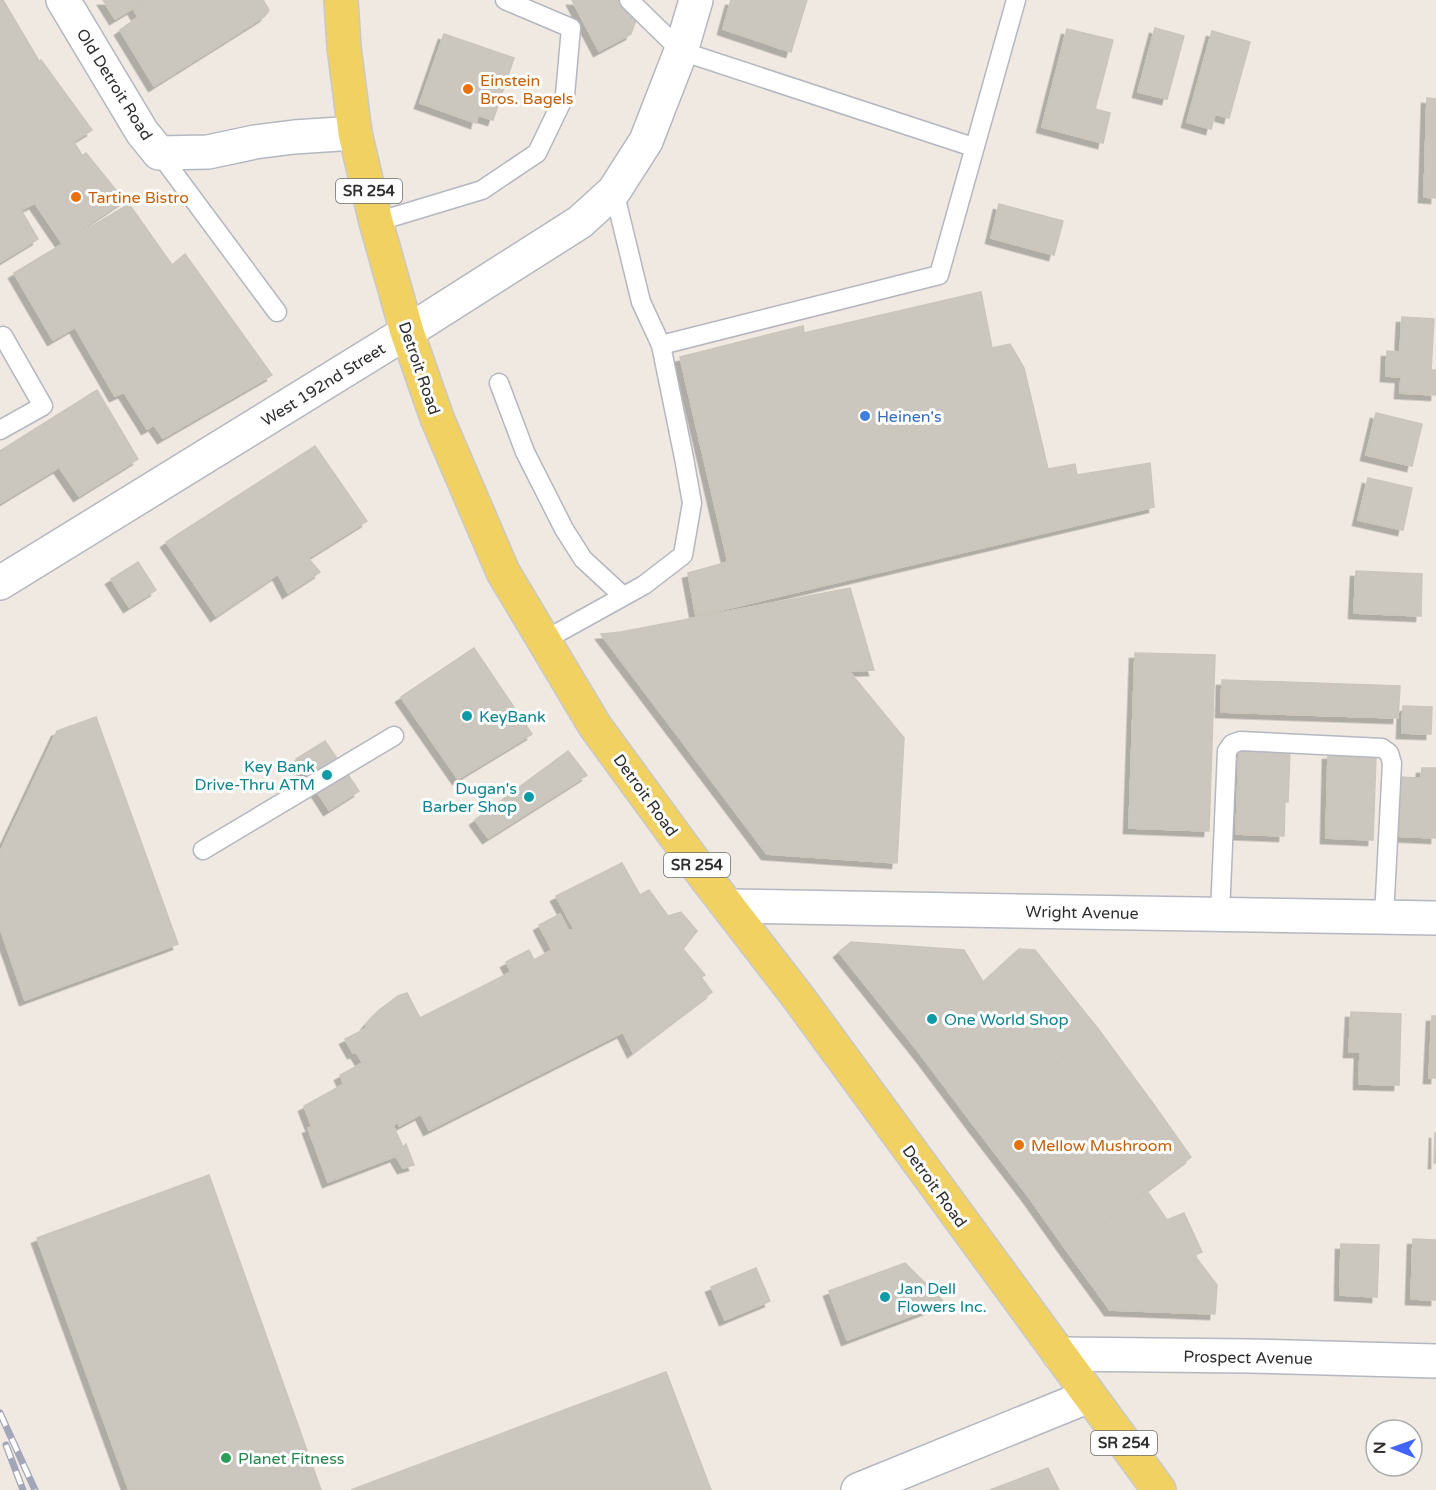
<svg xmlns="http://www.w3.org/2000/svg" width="1436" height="1490" font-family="'Varela Round',sans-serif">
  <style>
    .building { fill: #cbc7bf; stroke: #cbc5ba; stroke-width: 1.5; filter: url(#shadow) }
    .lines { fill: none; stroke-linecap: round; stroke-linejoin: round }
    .lane-casing { stroke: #b4b7c1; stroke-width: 21 }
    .street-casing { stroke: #b4b7c1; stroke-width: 36 }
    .primary-casing { stroke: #c9c9c9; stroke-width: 36 }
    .lane { stroke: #fff; stroke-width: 18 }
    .street { stroke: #fff; stroke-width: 33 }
    .primary { stroke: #f2d163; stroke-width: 33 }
    .rail-casing { stroke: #a3a6b8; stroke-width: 7 }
    .rail { stroke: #fff; stroke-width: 4.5; stroke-dasharray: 14; stroke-linecap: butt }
    .food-dot { fill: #e8710a; stroke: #fff; stroke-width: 2 }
    .shop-dot { fill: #3f7fe0; stroke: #fff; stroke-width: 2 }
    .culture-dot { fill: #0f9aa8; stroke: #fff; stroke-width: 2 }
    .leisure-dot { fill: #2e9e5b; stroke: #fff; stroke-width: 2 }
    .labels { text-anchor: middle; stroke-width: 6; stroke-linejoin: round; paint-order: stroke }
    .shield { fill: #fff; stroke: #6d6d6d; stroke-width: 1.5 }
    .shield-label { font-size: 15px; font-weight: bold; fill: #2e2e2e }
    .food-label { font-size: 16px; fill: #c56008; stroke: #fff; text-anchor: start }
    .street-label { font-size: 16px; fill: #2e2e2e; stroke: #fff }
    .shop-label { font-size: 16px; fill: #366cbe; stroke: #fff; text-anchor: start }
    .culture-label { font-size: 16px; fill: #0d838f; stroke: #fff; text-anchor: start }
    .leisure-label { font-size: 16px; fill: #27864d; stroke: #fff; text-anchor: start }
  </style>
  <defs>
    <filter id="shadow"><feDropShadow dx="-5.5" dy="5.5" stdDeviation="0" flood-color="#0004"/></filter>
  </defs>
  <rect width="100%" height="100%" fill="#efe9e1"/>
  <g class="building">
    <path d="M0 0H3L39 61 0 84Z"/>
    <path d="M103 0H147L115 19Z"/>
    <path d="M147 0H263L269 10 265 16 154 86 120 30 138 17 133 8Z"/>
    <path d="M572 0H643L631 34 599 51Z"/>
    <path d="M731 0H807L791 52 723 29Z"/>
    <path d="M1155 28 1184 36 1167 99 1138 92Z"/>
    <path d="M1067 29 1113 40 1095 109 1110 113 1103 143 1042 127Z"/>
    <path d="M1212 31 1250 42 1229 118 1215 114 1211 129 1187 122Z"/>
    <path d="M444 34 514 58 493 120 478 115 476 123 420 103Z"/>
    <path d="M41 60 92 130 0 186V84Z"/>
    <path d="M1427 98 1436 99V198L1424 197Z"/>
    <path d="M73 141 82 155 28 193 35 203 21 210 38 239 0 262V186Z"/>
    <path d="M86 153 124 200 62 243 28 193Z"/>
    <path d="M129 204 172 265 185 254 272 375 163 438 154 425 147 429 124 392 115 396 75 327 53 340 14 273Z"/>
    <path d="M999 204 1063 221 1054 255 991 238Z"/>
    <path d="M981 292 992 348 1010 344 1024 368 1048 469 1075 464 1077 475 1150 463 1154 507 696 616 688 573 728 562 680 357 803 326 804 333Z"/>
    <path d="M1402 317 1434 319 1431 370H1436V395L1400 393 1401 377 1386 376 1387 351 1400 352Z"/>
    <path d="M97 390 138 459 79 496 59 467 0 503V451Z"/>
    <path d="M1376 413 1422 424 1412 466 1366 455Z"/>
    <path d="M315 446 367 521 308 558 320 572 288 593 278 574 216 616 166 542Z"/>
    <path d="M1368 478 1412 488 1403 530 1358 520Z"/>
    <path d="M138 562 156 590 129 607 111 579Z"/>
    <path d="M1356 571 1422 574 1421 616 1354 613Z"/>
    <path d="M850 588 874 670 849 671 904 738 897 863 767 854 601 634 621 632Z"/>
    <path d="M474 648 532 734 458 779 401 697Z"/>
    <path d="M1135 653 1215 655 1209 831 1129 828Z"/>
    <path d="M1222 680 1400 686 1398 718 1221 712Z"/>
    <path d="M1403 706 1432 707 1431 734 1402 733Z"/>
    <path d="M96 717 178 944 25 1000 0 928V852L57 731Z"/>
    <path d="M325 741 359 791 329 810 296 759Z"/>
    <path d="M1239 749 1290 751 1288 802H1285L1284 836 1236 834Z"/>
    <path d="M568 751 587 775 488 838 475 820Z"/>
    <path d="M1328 754 1376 755 1373 840 1326 838Z"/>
    <path d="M1422 768H1436V838L1395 836 1397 777 1421 778Z"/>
    <path d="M622 863 640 895 649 890 668 916 681 912 697 931 683 949 705 975 701 977 712 992 633 1052 623 1032 429 1130 421 1114 399 1126 398 1122 393 1125 403 1147 406 1144 414 1165 403 1168 396 1156 328 1182 308 1128 312 1127 304 1106 344 1084 340 1075 363 1063 356 1052 353 1053 345 1039 367 1028 366 1025 378 1011 398 996 407 993 420 1018 511 972 506 962 529 950 534 960 552 950 539 925 560 914 569 931 574 929 556 896Z"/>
    <path d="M851 942 964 950 983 982 1019 949 1035 950 1047 965 921 1055 839 952Z"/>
    <path d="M1047 965 1099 1030 975 1127 921 1055Z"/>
    <path d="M1351 1012 1401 1014 1399 1085 1359 1084 1360 1052H1349Z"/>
    <path d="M1432 1016H1436V1078H1429Z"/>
    <path d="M1099 1030 1152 1102 1028 1196 975 1127Z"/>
    <path d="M1152 1102 1191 1157 1067 1251 1028 1196Z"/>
    <path d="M1435 1133H1436V1163H1434Z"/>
    <path d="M209 1175 321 1490H129L37 1238Z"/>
    <path d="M1147 1191 1167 1220 1184 1213 1202 1252 1194 1255 1217 1285 1215 1314 1110 1310 1067 1251Z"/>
    <path d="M1413 1239 1436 1240V1300L1411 1299Z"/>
    <path d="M1341 1244 1379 1245 1377 1297 1340 1295Z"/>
    <path d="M905 1263 945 1303 847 1340 829 1291Z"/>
    <path d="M756 1268 770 1301 725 1320 711 1287Z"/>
    <path d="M666 1372 711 1490H351L591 1400Z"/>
    <path d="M1048 1468 1059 1490H990Z"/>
  </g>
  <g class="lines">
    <defs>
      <g id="lane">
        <path d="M629 0 681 51 973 147"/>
        <path d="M159 153 277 312"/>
        <path d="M376 222 482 190 537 153 565 95 571 28 505 0"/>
        <path d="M0 338 3 336 43 406 0 430"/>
        <path d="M661 345 939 275 1016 0"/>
        <path d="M499 383 525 452 564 529 583 559 623 596"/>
        <path d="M543 641 644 585 683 555 692 503 684 458 661 345 641 302 614 191"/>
        <path d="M203 850 394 736"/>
        <path d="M1220 914 1227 751 1232 744 1240 741 1382 748 1389 753 1392 763 1384 917"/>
      </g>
      <g id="street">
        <path d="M63 0 142 132 159 153 208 152 255 142 294 137 355 133"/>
        <path d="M0 583 407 332 580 222 614 191 646 141 681 51 696 0"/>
        <path d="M728 906 1436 918"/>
        <path d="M1059 1354 1249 1356 1436 1361"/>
        <path d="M858 1490 1089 1396"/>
      </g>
      <path id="primary" d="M341 0 344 47 355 133 376 222 407 332 437 418 503 572 595 726 703 874 798 997 1159 1490"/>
    </defs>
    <use href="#lane" class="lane-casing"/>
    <use href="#street" class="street-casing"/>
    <use href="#primary" class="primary-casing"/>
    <use href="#lane" class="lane"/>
    <use href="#street" class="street"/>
    <use href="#primary" class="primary"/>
    <defs>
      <g id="rail">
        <path d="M0 1413 35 1490"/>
        <path d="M6 1445 23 1490"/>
      </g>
    </defs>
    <use href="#rail" class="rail-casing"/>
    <use href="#rail" class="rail"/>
  </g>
  <g class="food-dot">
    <circle cx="468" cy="89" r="6"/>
    <circle cx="76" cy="197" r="6"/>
    <circle cx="1019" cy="1145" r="6"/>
  </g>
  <circle class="shop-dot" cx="865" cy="416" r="6"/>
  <g class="culture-dot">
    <circle cx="467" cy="716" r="6"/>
    <circle cx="327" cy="775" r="6"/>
    <circle cx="529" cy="797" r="6"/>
    <circle cx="932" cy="1019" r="6"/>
    <circle cx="885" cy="1297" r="6"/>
  </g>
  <circle class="leisure-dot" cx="226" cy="1458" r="6"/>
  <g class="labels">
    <g class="shield">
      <rect x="336" y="179" width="66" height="24" rx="4.5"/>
      <rect x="664" y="853" width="66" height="24" rx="4.5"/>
      <rect x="1091" y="1431" width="66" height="24" rx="4.5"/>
    </g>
    <g class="shield-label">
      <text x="369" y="196">SR 254</text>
      <text x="697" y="870">SR 254</text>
      <text x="1124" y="1448">SR 254</text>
    </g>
    <g class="food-label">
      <text x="480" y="86">Einstein<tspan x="480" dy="18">Bros. Bagels</tspan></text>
      <text x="88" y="203">Tartine Bistro</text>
      <text x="1031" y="1151">Mellow Mushroom</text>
    </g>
    <g class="street-label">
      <text transform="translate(115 84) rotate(58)" y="6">Old Detroit Road</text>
      <text transform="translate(420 368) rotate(71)" y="6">Detroit Road</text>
      <text transform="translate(323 384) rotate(-32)" y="6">West 192nd Street</text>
      <text transform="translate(646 795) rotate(54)" y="6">Detroit Road</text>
      <text transform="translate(1082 912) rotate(1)" y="6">Wright Avenue</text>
      <text transform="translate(935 1186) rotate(54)" y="6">Detroit Road</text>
      <text transform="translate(1248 1357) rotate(1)" y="6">Prospect Avenue</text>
    </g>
    <g class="shop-label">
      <text x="877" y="422">Heinen's</text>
    </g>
    <g class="culture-label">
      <text x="479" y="722">KeyBank</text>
      <text x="315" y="772" text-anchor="end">Key Bank<tspan x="315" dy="18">Drive-Thru ATM</tspan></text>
      <text x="517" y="794" text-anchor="end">Dugan's<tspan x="517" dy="18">Barber Shop</tspan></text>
      <text x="944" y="1025">One World Shop</text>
      <text x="897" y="1294">Jan Dell<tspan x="897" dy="18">Flowers Inc.</tspan></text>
    </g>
    <g class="leisure-label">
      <text x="238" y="1464">Planet Fitness</text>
    </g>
  </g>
  <g transform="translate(1394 1448) rotate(271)"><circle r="28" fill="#ffffff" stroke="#ababab" stroke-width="1.5"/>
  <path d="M0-4.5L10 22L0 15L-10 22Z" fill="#4264fb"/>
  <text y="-9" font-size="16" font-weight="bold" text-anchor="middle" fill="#2e2e2e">N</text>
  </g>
</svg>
